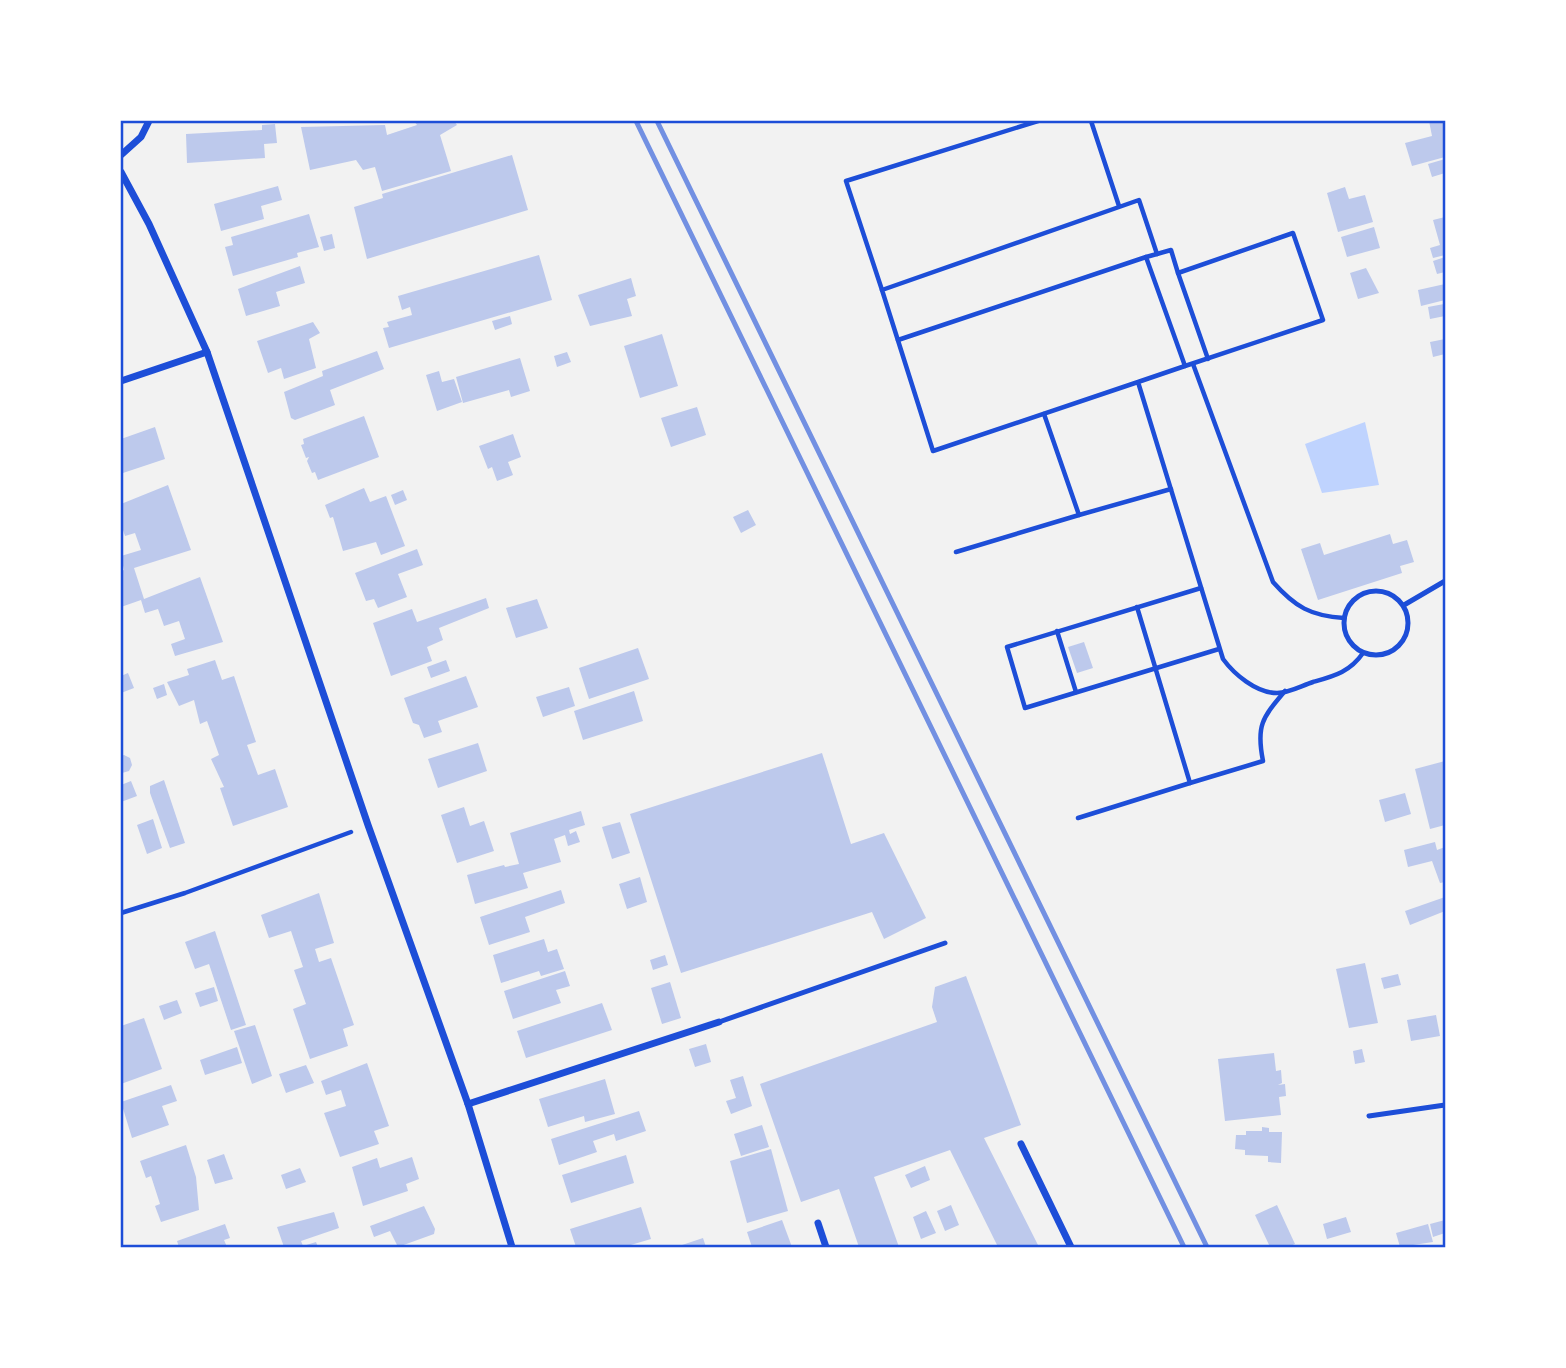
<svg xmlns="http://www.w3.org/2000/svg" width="1566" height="1368" font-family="'Open Sans',sans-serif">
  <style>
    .water { fill: #bfd3fe }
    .building { fill: #bdc9ec }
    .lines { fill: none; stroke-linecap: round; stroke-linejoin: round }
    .path { stroke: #1d4ed8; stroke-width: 4.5 }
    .service { stroke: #1d4ed8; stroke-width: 5 }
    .minor { stroke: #1d4ed8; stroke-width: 7 }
    .rail { stroke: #7290e2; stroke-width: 5 }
    .neatline { fill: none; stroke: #1d4ed8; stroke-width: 2.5 }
  </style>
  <rect width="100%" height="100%" fill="#f2f2f2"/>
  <path class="water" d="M1365 422 1379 485 1322 493 1305 444Z"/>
  <g class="building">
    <path d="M414 121H454L457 125 440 135 451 171 382 191 375 167 363 170 356 160 310 170 301 127 385 125 387 135 417 125Z"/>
    <path d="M1429 121H1445V157L1412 166 1405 143 1432 136Z"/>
    <path d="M275 124 277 143 264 144 265 158 187 163 186 134 262 130V125Z"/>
    <path d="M512 155 528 210 367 259 354 207 383 198 382 194Z"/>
    <path d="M1445 159V173L1432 177 1428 164Z"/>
    <path d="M278 186 282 200 261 206 264 219 221 231 214 204Z"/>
    <path d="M1345 187 1349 199 1365 195 1373 222 1338 232 1327 193Z"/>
    <path d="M309 214 319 247 297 253 298 257 233 276 225 247 233 245 231 237Z"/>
    <path d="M1445 217V255L1433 258 1430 248 1440 245 1433 220Z"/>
    <path d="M1374 227 1380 248 1347 257 1341 237Z"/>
    <path d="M332 234 335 248 324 251 320 237Z"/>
    <path d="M539 255 552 300 389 348 383 328 389 327 387 322 412 315 410 307 402 310 398 296Z"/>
    <path d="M1445 257V272L1437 274 1433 261Z"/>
    <path d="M300 266 305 283 276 292 280 306 246 316 238 289Z"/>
    <path d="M1366 268 1379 293 1358 299 1350 273Z"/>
    <path d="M631 278 636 296 627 299 632 316 590 326 578 295Z"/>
    <path d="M1445 284V300L1421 306 1418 290Z"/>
    <path d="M1444 304 1445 316 1430 319 1428 307Z"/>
    <path d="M510 316 512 324 495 330 492 321Z"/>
    <path d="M313 322 320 333 309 339 316 368 284 379 281 368 268 373 257 341Z"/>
    <path d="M662 334 678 386 640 398 624 346Z"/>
    <path d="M1445 339V354L1433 357 1430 342Z"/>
    <path d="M377 351 384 369 330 390 335 405 295 420 291 418 284 392 323 376 322 371Z"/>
    <path d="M567 352 571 362 557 367 554 356Z"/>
    <path d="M520 358 530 391 511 397 509 390 463 403 456 377Z"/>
    <path d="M439 371 442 382 454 379 462 402 437 411 426 375Z"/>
    <path d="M697 407 706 435 671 447 661 418Z"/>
    <path d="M364 416 379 457 318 480 315 472 312 473 307 461 309 457 306 458 301 445 304 444 303 439Z"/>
    <path d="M155 427 165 459 123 473 121 439Z"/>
    <path d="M513 434 521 457 508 462 513 475 497 481 492 467 488 469 479 446Z"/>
    <path d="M168 485 191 550 134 568 144 599 200 577 223 642 175 656 171 644 185 639 179 621 164 626 158 609 145 613 141 600 121 607V571L124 570 121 556 141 550 135 533 125 536 121 524V504Z"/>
    <path d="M364 488 370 502 386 496 405 546 381 555 376 542 343 551 333 517 330 518 325 505Z"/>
    <path d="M403 490 407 500 395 505 391 495Z"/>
    <path d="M748 510 756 525 741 533 733 517Z"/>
    <path d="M1390 534 1393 544 1407 540 1414 562 1400 566 1402 573 1318 600 1301 549 1320 543 1324 555Z"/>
    <path d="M417 549 423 565 398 574 407 597 378 608 374 599 366 601 355 573Z"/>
    <path d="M486 598 489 608 439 628 443 640 427 647 432 661 391 676 373 623 412 609 417 622Z"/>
    <path d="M537 599 548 628 516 638 506 608Z"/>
    <path d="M1084 642 1093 668 1077 673 1068 647Z"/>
    <path d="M638 648 649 679 589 699 579 668Z"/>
    <path d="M215 660 222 680 234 676 256 742 247 745 258 775 275 769 288 807 233 826 220 788 224 787 211 759 219 755 207 721 200 724 194 700 179 706 167 682 189 675 187 669Z"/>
    <path d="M446 660 450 671 431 678 427 667Z"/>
    <path d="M128 673 134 688 121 693V676Z"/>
    <path d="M466 676 478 707 438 721 442 732 424 738 419 725 413 723 404 698Z"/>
    <path d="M164 684 167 695 157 699 153 688Z"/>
    <path d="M569 687 575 706 543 717 536 697Z"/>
    <path d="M634 691 643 721 583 740 574 711Z"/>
    <path d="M478 743 487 771 438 788 428 759Z"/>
    <path d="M822 753 851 844 884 833 926 918 884 939 872 912 681 973 630 814Z"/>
    <path d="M124 755 130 758 132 765 129 771 122 773 121 756Z"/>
    <path d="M1445 761V825L1430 829 1415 769Z"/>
    <path d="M164 780 185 843 170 848 150 793V786Z"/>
    <path d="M131 781 137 796 121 802V785Z"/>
    <path d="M1405 793 1411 814 1385 822 1379 800Z"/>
    <path d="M464 807 470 826 484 821 494 851 457 863 441 815Z"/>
    <path d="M581 811 585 825 569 830 570 834 576 831 580 842 568 846 565 835 554 839 561 862 523 873 528 888 475 904 467 875 504 865 505 867 519 864 510 833Z"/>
    <path d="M153 819 162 848 147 854 137 825Z"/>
    <path d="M620 822 630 853 612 859 602 827Z"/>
    <path d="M1435 842 1437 850 1445 847V882L1440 883 1432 861 1408 867 1404 850Z"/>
    <path d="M640 877 647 902 627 909 619 884Z"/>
    <path d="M561 890 565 903 525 917 530 932 489 945 480 917Z"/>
    <path d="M319 893 334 943 315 949 319 962 331 958 354 1025 343 1029 348 1046 310 1059 293 1009 306 1004 294 970 303 967 291 931 269 938 261 915Z"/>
    <path d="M1445 897V911L1410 925 1405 911Z"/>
    <path d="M215 931 246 1025 231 1030 209 964 195 969 185 942Z"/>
    <path d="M544 939 548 952 557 949 564 969 541 976 539 971 501 983 493 955Z"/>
    <path d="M665 955 668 965 653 970 650 960Z"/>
    <path d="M1365 963 1378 1023 1349 1028 1336 969Z"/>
    <path d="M565 971 570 986 556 990 561 1003 513 1019 504 991Z"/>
    <path d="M1398 974 1401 985 1384 989 1381 978Z"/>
    <path d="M966 976 1021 1125 984 1138 1039 1247H998L950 1150 874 1177 899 1247H859L839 1189 801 1202 760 1084 937 1022 932 1007 935 987Z"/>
    <path d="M670 982 681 1018 662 1024 651 988Z"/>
    <path d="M214 987 218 1001 200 1007 195 993Z"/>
    <path d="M177 1000 182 1013 164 1020 159 1006Z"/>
    <path d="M602 1003 612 1030 526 1058 517 1031Z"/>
    <path d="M1436 1015 1440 1036 1411 1041 1407 1020Z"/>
    <path d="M144 1018 162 1069 121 1084V1026Z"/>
    <path d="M255 1025 272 1076 252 1084 234 1031Z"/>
    <path d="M706 1044 711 1062 695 1067 689 1049Z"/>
    <path d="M237 1047 242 1063 205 1075 200 1060Z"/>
    <path d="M1362 1049 1365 1062 1355 1064 1353 1051Z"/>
    <path d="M1274 1053 1276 1071 1281 1070 1282 1083 1278 1085 1285 1084 1286 1096 1279 1097 1281 1115 1225 1121 1218 1059Z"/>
    <path d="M367 1063 389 1126 374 1131 379 1144 340 1157 324 1113 346 1106 341 1090 326 1095 321 1081Z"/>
    <path d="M306 1065 314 1083 286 1093 279 1074Z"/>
    <path d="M743 1076 752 1106 731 1114 726 1101 736 1098 730 1080Z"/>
    <path d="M605 1079 615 1114 585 1122 584 1116 548 1127 539 1099Z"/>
    <path d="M171 1085 177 1101 162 1106 169 1125 132 1138 121 1102Z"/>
    <path d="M639 1111 646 1131 616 1141 614 1134 593 1141 597 1152 559 1165 551 1139Z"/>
    <path d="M762 1125 769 1147 741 1156 734 1134Z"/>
    <path d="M1262 1127 1269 1128V1132H1282L1281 1163 1268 1162V1156L1245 1155V1150L1235 1149 1236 1135H1246V1131H1262Z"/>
    <path d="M186 1145 196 1177 199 1210 161 1222 155 1206 160 1204 151 1176 146 1178 140 1161Z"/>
    <path d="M771 1149 788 1211 747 1223 730 1161Z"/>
    <path d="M224 1154 233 1179 215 1184 207 1160Z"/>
    <path d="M626 1155 634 1183 571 1203 562 1175Z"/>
    <path d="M412 1157 419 1179 406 1184 408 1191 363 1206 352 1167 377 1158 380 1168Z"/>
    <path d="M925 1166 930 1180 911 1188 905 1175Z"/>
    <path d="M300 1168 306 1182 286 1189 281 1175Z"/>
    <path d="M951 1205 959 1225 945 1231 937 1211Z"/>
    <path d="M1277 1205 1295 1244 1288 1247H1270L1255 1215Z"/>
    <path d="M424 1206 435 1229 434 1234 398 1247 390 1231 374 1237 370 1226Z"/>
    <path d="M641 1207 651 1239 624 1247H576L570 1229Z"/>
    <path d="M926 1211 936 1233 921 1239 913 1217Z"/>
    <path d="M334 1212 339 1228 301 1241 303 1246 316 1242 318 1247H284L277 1227Z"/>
    <path d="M1346 1217 1351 1232 1327 1239 1323 1224Z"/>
    <path d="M782 1220 792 1247H752L747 1232Z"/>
    <path d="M1445 1220V1233L1433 1237 1430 1224Z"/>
    <path d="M225 1224 230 1238 224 1240 227 1247H179L177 1241Z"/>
    <path d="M1428 1224 1433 1242 1400 1247 1396 1233Z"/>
    <path d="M703 1238 706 1247H676Z"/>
  </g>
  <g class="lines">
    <g class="path">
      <path d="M1091 121 1119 206"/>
      <path d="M1157 254 1171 250 1178 273 1293 233 1323 320 1185 366"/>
      <path d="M1178 273 1208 359"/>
      <path d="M882 290 846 181 1038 121"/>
      <path d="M898 340 1146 257"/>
      <path d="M1193 364 1273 582C1295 607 1311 616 1344 618"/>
      <path d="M1138 382 933 451 882 290 1139 200 1157 254 1146 257 1185 366 1138 382 1223 659C1234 674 1256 693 1277 693 1289 693 1301 686 1313 682 1334 676 1350 672 1363 653"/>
      <path d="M1044 414 1079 515 1171 489"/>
      <path d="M956 552 1079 515"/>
      <path d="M1201 588 1007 647 1025 708 1219 649"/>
      <path d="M1057 631 1076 692"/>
      <path d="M1190 783 1263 761C1256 726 1262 718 1285 691"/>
      <path d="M1078 818 1190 783 1137 607"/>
      <path d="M121 913 185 893 351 832"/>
    </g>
    <g class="service">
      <circle cx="1376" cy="623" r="32"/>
      <path d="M1404 605 1445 581"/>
      <path d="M719 1022 945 943"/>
      <path d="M1369 1116 1445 1105"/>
    </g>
    <g class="minor">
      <path d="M121 155 141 137 149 121"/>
      <path d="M121 172 149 224 207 352 368 825 468 1104 512 1247"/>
      <path d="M121 381 207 352"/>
      <path d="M468 1104 719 1022"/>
      <path d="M1021 1144 1071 1247"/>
      <path d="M818 1223 826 1247"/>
    </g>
    <g class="rail">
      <path d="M636 121 1184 1247"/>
      <path d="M657 121 1207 1247"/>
    </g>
  </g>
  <rect width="1566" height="1368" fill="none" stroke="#ffffff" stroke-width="245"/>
  <rect x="122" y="122" width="1322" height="1124" class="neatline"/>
</svg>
